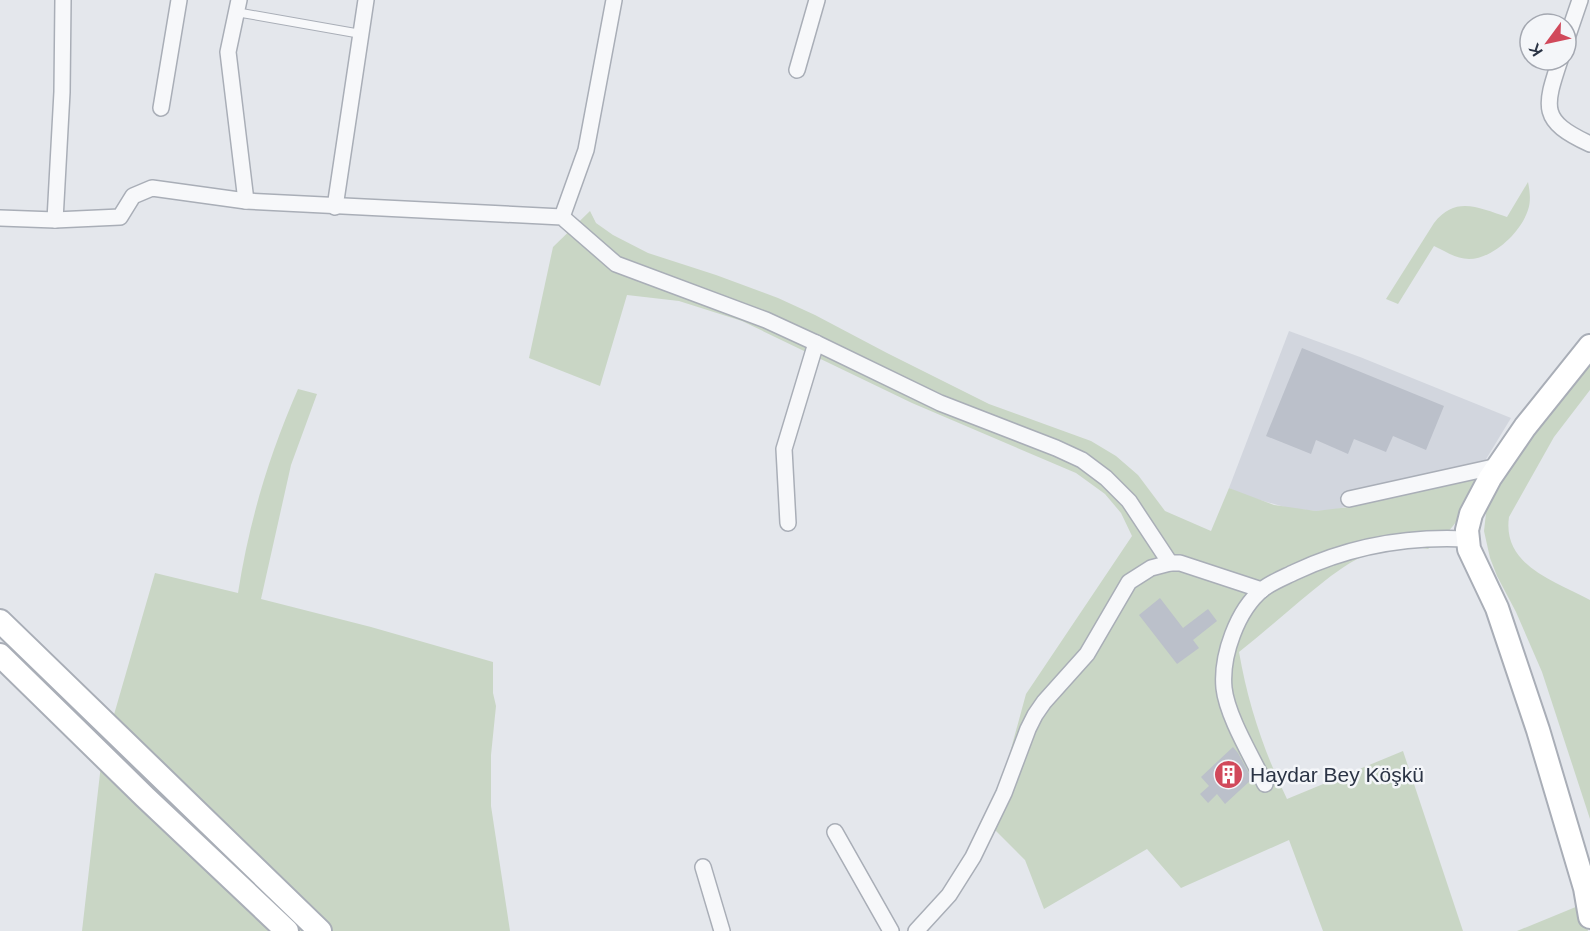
<svg xmlns="http://www.w3.org/2000/svg" width="1590" height="931" font-family="Helvetica,sans-serif">
  <style>
    .built { fill: #d2d6de }
    .green { fill: #c9d6c5 }
    .building { fill: #bbc0ca }
    .lines { fill: none; stroke-linecap: round; stroke-linejoin: round }
    .lane-casing { stroke: #a9aeb7; stroke-width: 10 }
    .street-casing { stroke: #a9aeb7; stroke-width: 18 }
    .secondary-casing { stroke: #a9aeb7; stroke-width: 26 }
    .lane { stroke: #f7f8fa; stroke-width: 8 }
    .street { stroke: #f7f8fa; stroke-width: 15 }
    .secondary { stroke: #fff; stroke-width: 22 }
    .labels { text-anchor: middle; stroke-width: 5; stroke-linejoin: round; paint-order: stroke }
    .poi-label { font-size: 21px; fill: #2b3445; stroke: #f4f6f9; text-anchor: start }
  </style>
  <rect width="100%" height="100%" fill="#e4e7ec"/>
  <path class="built" d="M1289 331 1360 357 1511 418 1477 474 1333 510 1316 511 1288 508 1243 495 1229 488Z"/>
  <g class="green">
    <path d="M1528 182C1530 192 1531 201 1528 210 1521 232 1493 259 1469 259 1456 259 1445 251 1434 246L1398 304 1386 299 1434 223C1456 195 1479 208 1507 217Z"/>
    <path d="M590 211 596 223 613 235 648 253 716 275 778 298 815 315 887 353 989 404 1091 441 1116 456 1138 475 1165 511 1211 531 1229 488 1274 505 1316 511 1349 507 1477 474C1471 505 1454 531 1428 549 1370 539 1341 568 1300 601 1280 618 1260 635 1239 652 1248 704 1264 752 1287 799L1403 751 1463 931H1323L1289 840 1181 888 1147 849 1044 909 1025 860 985 820 1008 760 1026 694 1132 536 1121 513 1105 494 1076 473 912 403 742 321 679 301 627 295 600 386 529 358 553 247Z"/>
    <path d="M1590 358V390L1554 437 1509 517C1502 566 1555 581 1590 600V819L1542 672 1516 612 1497 576 1490 558 1484 531 1486 513 1495 491 1533 435Z"/>
    <path d="M298 389 317 394 291 465 261 599 371 627 493 662V693L496 706 491 755V806L510 931H82L102 756 155 573 238 593C249 522 269 455 298 389Z"/>
    <path d="M1583 904 1588 931H1517Z"/>
  </g>
  <g class="building">
    <path d="M1302 348 1444 406 1426 450 1393 436 1386 452 1354 439 1348 454 1316 440 1311 454 1266 436Z"/>
    <path d="M1160 598 1183 628 1208 609 1217 621 1193 640 1199 648 1177 664 1139 615Z"/>
    <path d="M1233 747 1238 753 1252 779 1225 804 1217 794 1208 803 1200 794 1209 786 1201 777Z"/>
  </g>
  <g class="lines">
    <defs>
      <path id="lane" d="M236 12 361 34"/>
      <g id="street">
        <path d="M239 0 228 52 246 201"/>
        <path d="M1566 41 1580 0"/>
        <path d="M1560 60C1544 108 1540 121 1590 144"/>
        <path d="M797 70 817 0"/>
        <path d="M161 108 179 0"/>
        <path d="M335 207 366 0"/>
        <path d="M562 217 586 150 614 0"/>
        <path d="M0 218 55 220 120 217 133 196 152 188 246 201 562 217 616 264 766 320 816 343 940 403 1056 448 1082 460 1106 478 1129 501 1170 563"/>
        <path d="M55 220 62 92 63 0"/>
        <path d="M1349 499 1498 466"/>
        <path d="M788 523 784 449 816 343"/>
        <path d="M1265 784C1252 757 1227 716 1224 688 1221 656 1237 610 1263 589 1272 582 1285 577 1295 572 1350 546 1407 536 1467 539"/>
        <path d="M835 832 891 931"/>
        <path d="M703 867 722 931"/>
        <path d="M916 931 949 895 973 857 1004 793 1028 729 1035 715 1044 702 1087 654 1129 582 1151 568 1170 563H1180L1262 590"/>
      </g>
      <g id="secondary">
        <path d="M1590 346 1525 427 1490 478 1471 514 1467 530 1469 549 1497 608 1538 730 1585 888 1590 917"/>
        <path d="M0 621 320 931"/>
        <path d="M0 655 145 797 287 931"/>
      </g>
    </defs>
    <use href="#lane" class="lane-casing"/>
    <use href="#street" class="street-casing"/>
    <use href="#secondary" class="secondary-casing"/>
    <use href="#lane" class="lane"/>
    <use href="#street" class="street"/>
    <use href="#secondary" class="secondary"/>
  </g>
  <defs>
    <symbol id="building-disc" viewBox="-11 -11 22 22"><circle r="9.5" fill="#d1495b" stroke="#f4f6f9"/><path d="M-4-6H4V6H1V3H-1V6H-4ZM-2.5-4.3h1.7v1.8h-1.7ZM.8-4.3h1.7v1.8H.8ZM-2.5-1h1.7V.8h-1.7ZM.8-1h1.7V.8H.8Z" fill="#fff"/></symbol>
  </defs>
  <g fill-rule="evenodd">
    <use href="#building-disc" x="1212" y="758" width="33" height="33"/>
  </g>
  <g class="labels">
    <g class="poi-label">
      <text x="1250" y="782">Haydar Bey Köşkü</text>
    </g>
  </g>
  <g transform="translate(1548 42) rotate(237)"><circle r="28" fill="#f4f6f9" stroke="#a4a8b1" stroke-width="1.5"/>
  <path d="M0-4.5L10 22L0 15L-10 22Z" fill="#d1495b"/>
  <text y="-9" font-size="16" font-weight="bold" text-anchor="middle" fill="#2b3445">K</text>
  </g>
</svg>
